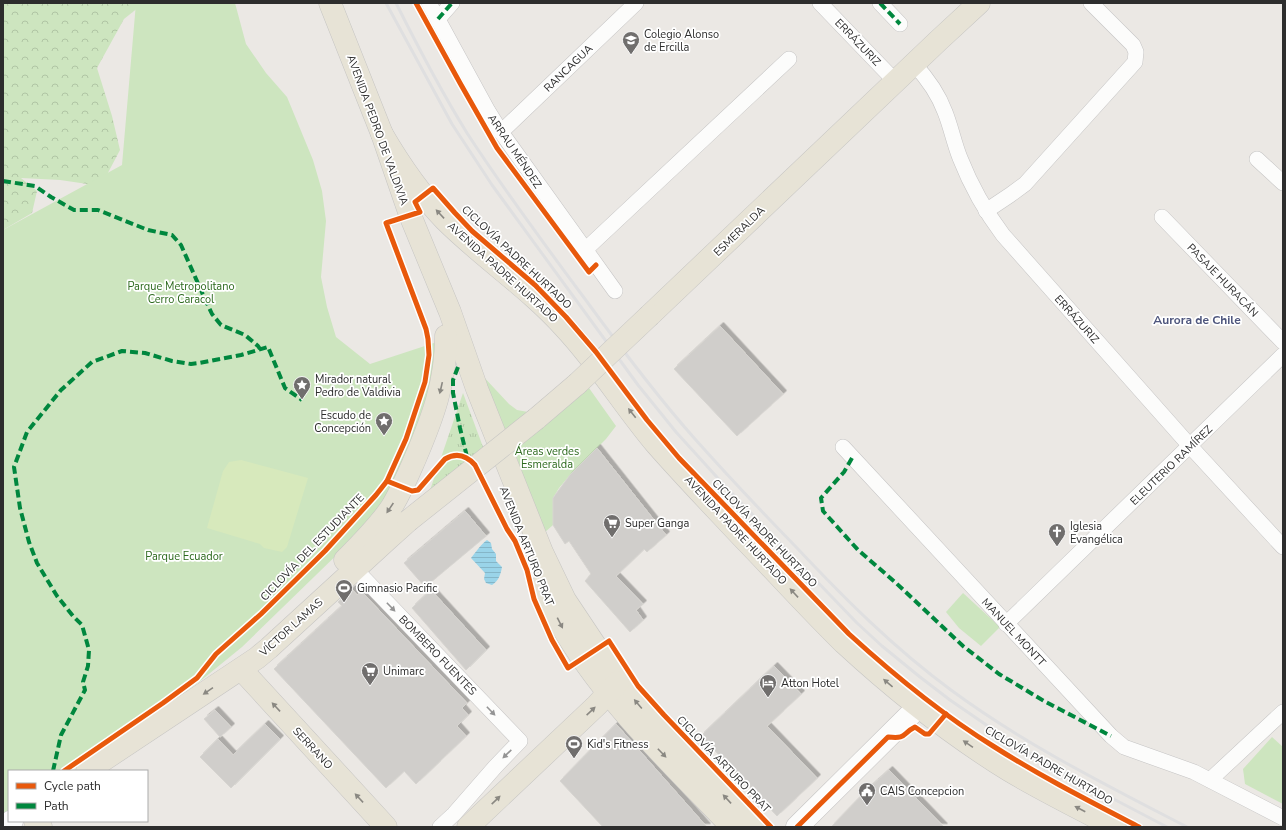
<svg xmlns="http://www.w3.org/2000/svg" width="1286" height="830" font-family="'Nunito Sans',sans-serif">
  <style>
    .grass { fill: url(#grass-tufts) }
    .forest { fill: url(#forest-crowns) }
    .park { fill: #cde5bf }
    .pitch { fill: #d7e9bc }
    .water { fill: url(#water-rules) }
    .building { fill: #d0cecb; stroke: #d6d4d0; filter: url(#shadow) }
    .lines { fill: none; stroke-linecap: round; stroke-linejoin: round }
    .street-casing { stroke: #c5c4c4; stroke-width: 16 }
    .secondary-casing { stroke: #c5c4c4; stroke-width: 23 }
    .primary-casing { stroke: #c6c5c3; stroke-width: 23 }
    .street { stroke: #fcfcfb; stroke-width: 15 }
    .secondary { stroke: #fcfcfb; stroke-width: 22 }
    .primary { stroke: #e7e3d6; stroke-width: 22 }
    .rail { stroke: #dfdfe0; stroke-width: 3 }
    .primary-bridge-casing { stroke: #c6c5c3; stroke-width: 23; stroke-linecap: butt }
    .primary-bridge { stroke: #e7e3d6; stroke-width: 22 }
    .quiet { stroke: #00873e; stroke-width: 4; stroke-dasharray: 8 4; stroke-linecap: butt }
    .cycleway-casing { stroke: #fff; stroke-width: 8 }
    .cycleway { stroke: #e8590c; stroke-width: 5 }
    .oneway { fill: #8a8882 }
    .oneway2 { fill: #949494 }
    .labels { text-anchor: middle; stroke-width: 3.5; stroke-linejoin: round; paint-order: stroke }
    .poi-label { font-size: 11px; fill: #2d2d2d; stroke: #fff; text-anchor: start }
    .street-label { font-size: 11px; fill: #2d2d2d; stroke: #fff }
    .park-label { font-size: 11px; fill: #2d6a1e; stroke: #fff }
    .neighbourhood-label { font-size: 12px; font-weight: bold; fill: #4e567d; stroke: #fff }
  </style>
  <defs>
    <pattern id="grass-tufts" width="24" height="20" patternUnits="userSpaceOnUse"><rect width="24" height="20" fill="#cde5bf"/><path d="M3 7l-1-3M5 7V3M7 7l1-3M15 17l-1-3M17 17v-4M19 17l1-3" fill="none" stroke="#b0c5a4"/></pattern>
    <pattern id="forest-crowns" width="20" height="18" patternUnits="userSpaceOnUse"><rect width="20" height="18" fill="#cde5bf"/><path d="M2 6a3 3 0 1 1 6 0M12 15a3 3 0 1 1 6 0" fill="none" stroke="#b0c5a4"/></pattern>
    <pattern id="water-rules" width="6" height="5" patternUnits="userSpaceOnUse"><rect width="6" height="5" fill="#9ad4e9"/><path d="M0 2.5h6" fill="none" stroke="#85b6c8"/></pattern>
    <filter id="shadow"><feDropShadow dx="3.5" dy="-3.5" stdDeviation="0" flood-color="#0004"/></filter>
  </defs>
  <rect width="100%" height="100%" fill="#ebe8e4"/>
  <path class="grass" d="M463 393 483 447 429 493Z"/>
  <path class="forest" d="M3 3H144L124 19 97 68 112 116 120 150 101 186 60 180 21 178 37 191 32 213 3 230Z"/>
  <g class="park">
    <path d="M136 3H235L246 44 266 73 287 97 313 160 322 191 326 221 321 277 327 307 336 337 370 364 437 342 433 394 391 496 351 541 242 647 199 682 71 771H9V813L3 817V230L122 165Z"/>
    <path d="M467 359 509 404 517 410 528 412 541 429 589 388 616 426 606 439 570 475 559 488 553 498V525L544 533 516 456 480 391Z"/>
    <path d="M963 593 1000 627 981 646 959 628 946 612Z"/>
    <path d="M1272 737 1283 747V804L1245 784 1243 769Z"/>
  </g>
  <path class="pitch" d="M241 460 308 478 287 547 282 552 264 548 260 544 207 528 223 471 229 462Z"/>
  <path class="water" d="M487 540 491 543 492 549 496 554V561L502 567C501 573 499 581 492 585L486 583 484 579 485 573 471 558C475 553 482 543 487 540Z"/>
  <g class="building">
    <path d="M720 326 783 394 737 436 674 369Z"/>
    <path d="M597 448 666 535 647 552 644 549 616 576 643 604 636 610 643 620 630 632 585 581 591 574 569 541 565 544 553 525V498L570 475Z"/>
    <path d="M465 511 486 536 425 587 404 563Z"/>
    <path d="M352 589 357 595 361 591 467 703 462 708 468 715 457 726 466 736 416 784 404 771 386 788 274 669 342 606 338 602Z"/>
    <path d="M431 590 486 650 466 670 412 608Z"/>
    <path d="M774 666 801 694 767 726 817 778 777 816 701 736Z"/>
    <path d="M215 710 231 727 220 737 204 719Z"/>
    <path d="M265 724 280 739 231 788 200 757 218 739 233 755Z"/>
    <path d="M616 724 707 827H603L560 781Z"/>
    <path d="M889 770 944 827H831L868 789Z"/>
  </g>
  <g class="lines">
    <defs>
      <g id="street">
        <path d="M429 3 488 111 501 132 615 291"/>
        <path d="M820 3 895 81"/>
        <path d="M880 3 900 24"/>
        <path d="M438 19 452 3"/>
        <path d="M914 64C927 78 938 93 945 112 951 127 954 143 960 158 971 186 985 211 1003 235L1190 446 1283 547"/>
        <path d="M501 132 636 3"/>
        <path d="M1257 159 1283 183"/>
        <path d="M986 211 1010 195 1025 184 1135 62 1136 52 1133 45 1091 3"/>
        <path d="M1162 217 1283 342"/>
        <path d="M585 250 789 59"/>
        <path d="M843 447 1111 736 1124 747 1194 772 1283 818"/>
        <path d="M355 569 520 741 495 767 454 814 440 827"/>
        <path d="M1006 624 1283 355"/>
        <path d="M1210 780 1283 712"/>
      </g>
      <g id="secondary">
        <path d="M3 827 12 821"/>
        <path d="M797 827 918 707"/>
      </g>
      <g id="primary">
        <path d="M330 3 382 134 410 215 450 312 477 389 542 552 565 600 619 681C661 732 708 779 754 827"/>
        <path d="M382 134C400 165 420 194 445 220 483 258 528 287 564 327 598 363 624 406 656 444 684 476 714 507 743 538 777 573 809 609 844 643 896 691 950 734 1010 771 1044 791 1080 809 1115 827"/>
        <path d="M650 315 939 40 979 3"/>
        <path d="M536 419 577 384"/>
        <path d="M345 560C361 544 378 527 391 508 401 492 408 475 415 459 433 417 446 382 446 336"/>
        <path d="M542 586C550 602 557 619 567 635 611 707 674 766 732 827"/>
        <path d="M241 669 386 827"/>
        <path d="M87 771 257 658 269 648 388 539 408 521"/>
        <path d="M35 821 41 827"/>
        <path d="M468 827 597 705 618 682"/>
      </g>
    </defs>
    <use href="#street" class="street-casing"/>
    <use href="#secondary" class="secondary-casing"/>
    <use href="#primary" class="primary-casing"/>
    <use href="#street" class="street"/>
    <use href="#secondary" class="secondary"/>
    <use href="#primary" class="primary"/>
    <g class="rail">
      <path d="M386 3 452 124 492 185 638 385 676 432 725 486 857 623 882 646 920 677 950 700 1014 744 1064 773 1167 827"/>
      <path d="M396 3C418 47 441 91 467 133 504 190 544 244 585 299 620 347 655 394 695 439 728 476 762 512 797 548 845 599 894 648 951 690 1024 744 1106 785 1187 827"/>
    </g>
    <defs>
      <g id="primary-bridge">
        <path d="M577 384 650 315"/>
        <path d="M408 521 536 419"/>
      </g>
    </defs>
    <use href="#primary-bridge" class="primary-bridge-casing"/>
    <use href="#primary-bridge" class="primary-bridge"/>
    <g class="quiet">
      <path d="M880 3 900 24"/>
      <path d="M438 19 452 3"/>
      <path d="M3 181 35 186 51 197 74 210H98L148 230 172 235 181 245 204 297 212 314 221 325 245 335 258 346 260 349"/>
      <path d="M458 367 453 380V393L460 428 467 457"/>
      <path d="M852 458 844 472 821 498 823 511 858 550 895 582 963 646 999 674 1044 701 1111 736"/>
      <path d="M53 771 61 735 85 690 83 682 88 666 89 650 82 625 73 616 57 596 37 563 29 542 20 508 14 467 27 432 61 390 92 362 122 351 145 353 172 361 191 364 199 363 241 355 268 347 285 388 302 400"/>
    </g>
    <defs>
      <g id="cycleway">
        <path d="M416 3 460 83 497 148 589 272 596 265"/>
        <path d="M387 481 412 491 418 490 445 459C457 452 467 456 475 465L507 529 515 541 527 570 534 599 552 640 568 668 609 641 638 686 664 715 771 827"/>
        <path d="M64 771 163 703 197 678 216 654 261 614 325 551 376 495 387 481 406 439 425 382 429 355 428 339 426 329 386 223 420 212 415 202 433 188 455 213 472 231 535 285 566 317 596 352 647 420 679 458 849 634C894 675 941 714 993 746 1040 776 1089 801 1139 827"/>
        <path d="M797 827 888 737C908 739 901 734 915 727L925 734H929L946 714"/>
      </g>
    </defs>
    <use href="#cycleway" class="cycleway-casing"/>
    <use href="#cycleway" class="cycleway"/>
  </g>
  <defs><path id="oneway-solid" d="M-6-.8H1V-3.2L6.5 0L1 3.2V.8H-6Z"/></defs>
  <g class="oneway">
    <use href="#oneway-solid" transform="translate(440 214) rotate(-133)"/>
    <use href="#oneway-solid" transform="translate(441 388) rotate(103)"/>
    <use href="#oneway-solid" transform="translate(632 413) rotate(-128)"/>
    <use href="#oneway-solid" transform="translate(390 508) rotate(124)"/>
    <use href="#oneway-solid" transform="translate(794 593) rotate(-133)"/>
    <use href="#oneway-solid" transform="translate(560 623) rotate(63)"/>
    <use href="#oneway-solid" transform="translate(888 683) rotate(-140)"/>
    <use href="#oneway-solid" transform="translate(208 691) rotate(146)"/>
    <use href="#oneway-solid" transform="translate(638 704) rotate(-130)"/>
    <use href="#oneway-solid" transform="translate(276 707) rotate(-133)"/>
    <use href="#oneway-solid" transform="translate(591 711) rotate(-43)"/>
    <use href="#oneway-solid" transform="translate(968 744) rotate(-146)"/>
    <use href="#oneway-solid" transform="translate(662 753) rotate(46)"/>
    <use href="#oneway-solid" transform="translate(359 798) rotate(-133)"/>
    <use href="#oneway-solid" transform="translate(727 799) rotate(-133)"/>
    <use href="#oneway-solid" transform="translate(496 800) rotate(-44)"/>
    <use href="#oneway-solid" transform="translate(1080 809) rotate(-152)"/>
  </g>
  <g class="oneway2">
    <use href="#oneway-solid" transform="translate(391 607) rotate(46)"/>
    <use href="#oneway-solid" transform="translate(491 711) rotate(46)"/>
    <use href="#oneway-solid" transform="translate(507 754) rotate(136)"/>
  </g>
  <defs>
    <symbol id="school-pin" viewBox="-11 -11 22 30"><path d="M0 17L-7.5 6A9.5 9.5 0 1 1 7.5 6Z" fill="#706e6d" stroke="#fff"/><path d="M0-5L7-2L0 1L-7-2ZM-4 1L0 2.5L4 1V4Q0 6-4 4Z" fill="#fff"/></symbol>
    <symbol id="sight-pin" viewBox="-11 -11 22 30"><path d="M0 17L-7.5 6A9.5 9.5 0 1 1 7.5 6Z" fill="#706e6d" stroke="#fff"/><path d="M0-6L1.8-2.2L6-1.7L2.9 1.2L3.7 5.4L0 3.3L-3.7 5.4L-2.9 1.2L-6-1.7L-1.8-2.2Z" fill="#fff"/></symbol>
    <symbol id="supermarket-pin" viewBox="-11 -11 22 30"><path d="M0 17L-7.5 6A9.5 9.5 0 1 1 7.5 6Z" fill="#706e6d" stroke="#fff"/><path d="M-6-5.5h2.5l.6 2H6L4.5 2H-2.5L-4.4-4H-6ZM-1.5 3.2a1.3 1.3 0 1 0 .1 0ZM3 3.2a1.3 1.3 0 1 0 .1 0Z" fill="#fff"/></symbol>
    <symbol id="church-pin" viewBox="-11 -11 22 30"><path d="M0 17L-7.5 6A9.5 9.5 0 1 1 7.5 6Z" fill="#706e6d" stroke="#fff"/><path d="M-1.2-6h2.4v3.5h3.3v2.4h-3.3V6h-2.4V-.1h-3.3v-2.4h3.3Z" fill="#fff"/></symbol>
    <symbol id="stadium-pin" viewBox="-11 -11 22 30"><path d="M0 17L-7.5 6A9.5 9.5 0 1 1 7.5 6Z" fill="#706e6d" stroke="#fff"/><path d="M0-5a6.5 5 0 1 0 0 10a6.5 5 0 1 0 0-10ZM-3.5-1.8h7v3.6h-7Z" fill="#fff"/></symbol>
    <symbol id="hotel-pin" viewBox="-11 -11 22 30"><path d="M0 17L-7.5 6A9.5 9.5 0 1 1 7.5 6Z" fill="#706e6d" stroke="#fff"/><path d="M-6-4.5h1.5V1H6V5H4.5V3h-9V5H-6ZM-4 0a1.8 1.8 0 1 1 3.6 0ZM.5 0V-2.5h3Q6-2.5 6 0Z" fill="#fff"/></symbol>
    <symbol id="civic-pin" viewBox="-11 -11 22 30"><path d="M0 17L-7.5 6A9.5 9.5 0 1 1 7.5 6Z" fill="#706e6d" stroke="#fff"/><path d="M-.6-6.5H3V-4.5H.6V-3L4-1V1h2V6H-6V1h2V-1L-.6-3ZM-1.2 2.5V6h2.4V2.5Z" fill="#fff"/></symbol>
  </defs>
  <g fill-rule="evenodd">
    <use href="#school-pin" x="621" y="30" width="20" height="27"/>
    <use href="#sight-pin" x="292" y="375" width="20" height="27"/>
    <use href="#sight-pin" x="374" y="411" width="20" height="27"/>
    <use href="#supermarket-pin" x="602" y="513" width="20" height="27"/>
    <use href="#church-pin" x="1047" y="522" width="20" height="27"/>
    <use href="#stadium-pin" x="334" y="578" width="20" height="27"/>
    <use href="#supermarket-pin" x="360" y="661" width="20" height="27"/>
    <use href="#hotel-pin" x="758" y="673" width="20" height="27"/>
    <use href="#stadium-pin" x="564" y="734" width="20" height="27"/>
    <use href="#civic-pin" x="857" y="781" width="20" height="27"/>
  </g>
  <g class="labels">
    <g class="poi-label">
      <text x="644" y="38">Colegio Alonso<tspan x="644" dy="13">de Ercilla</tspan></text>
      <text x="315" y="383">Mirador natural<tspan x="315" dy="13">Pedro de Valdivia</tspan></text>
      <text x="371" y="419" text-anchor="end">Escudo de<tspan x="371" dy="13">Concepción</tspan></text>
      <text x="625" y="527">Super Ganga</text>
      <text x="1070" y="530">Iglesia<tspan x="1070" dy="13">Evangélica</tspan></text>
      <text x="357" y="592">Gimnasio Pacific</text>
      <text x="383" y="675">Unimarc</text>
      <text x="781" y="687">Atton Hotel</text>
      <text x="587" y="748">Kid's Fitness</text>
      <text x="880" y="795">CAIS Concepcion</text>
    </g>
    <g class="street-label">
      <text transform="translate(858 42) rotate(46)" y="4">ERRÁZURIZ</text>
      <text transform="translate(568 68) rotate(-44)" y="4">RANCAGUA</text>
      <text transform="translate(378 130) rotate(70)" y="4">AVENIDA PEDRO DE VALDIVIA</text>
      <text transform="translate(515 151) rotate(56)" y="4">ARRAU MÉNDEZ</text>
      <text transform="translate(739 231) rotate(-44)" y="4">ESMERALDA</text>
      <text transform="translate(517 257) rotate(43)" y="4">CICLOVÍA PADRE HURTADO</text>
      <text transform="translate(503 272) rotate(42)" y="4">AVENIDA PADRE HURTADO</text>
      <text transform="translate(1223 280) rotate(46)" y="4">PASAJE HURACÁN</text>
      <text transform="translate(1077 319) rotate(48)" y="4">ERRÁZURIZ</text>
      <text transform="translate(1171 465) rotate(-44)" y="4">ELEUTERIO RAMÍREZ</text>
      <text transform="translate(736 530) rotate(47)" y="4">AVENIDA PADRE HURTADO</text>
      <text transform="translate(765 533) rotate(46)" y="4">CICLOVÍA PADRE HURTADO</text>
      <text transform="translate(527 546) rotate(68)" y="4">AVENIDA ARTURO PRAT</text>
      <text transform="translate(312 547) rotate(-46)" y="4">CICLOVÍA DEL ESTUDIANTE</text>
      <text transform="translate(291 627) rotate(-42)" y="4">VÍCTOR LAMAS</text>
      <text transform="translate(1014 632) rotate(47)" y="4">MANUEL MONTT</text>
      <text transform="translate(438 655) rotate(46)" y="4">BOMBERO FUENTES</text>
      <text transform="translate(313 748) rotate(47)" y="4">SERRANO</text>
      <text transform="translate(724 764) rotate(46)" y="4">CICLOVÍA ARTURO PRAT</text>
      <text transform="translate(1049 765) rotate(30)" y="4">CICLOVÍA PADRE HURTADO</text>
    </g>
    <g class="park-label">
      <text x="181" y="290">Parque Metropolitano<tspan x="181" dy="13">Cerro Caracol</tspan></text>
      <text x="547" y="455">Áreas verdes<tspan x="547" dy="13">Esmeralda</tspan></text>
      <text x="184" y="560">Parque Ecuador</text>
    </g>
    <g class="neighbourhood-label">
      <text x="1197" y="324">Aurora de Chile</text>
    </g>
  </g>
  <rect width="1286" height="830" fill="none" stroke="#2d2d2d" stroke-width="8"/>
  <rect x="8" y="770" width="140" height="52" fill="#ffffff" stroke="#ababab"/>
  <rect x="16" y="783" width="20" height="6" fill="#e8590c" stroke="#ababab"/>
  <text x="44" y="790" font-size="12" fill="#2d2d2d">Cycle path</text>
  <rect x="16" y="803" width="20" height="6" fill="#00873e" stroke="#ababab"/>
  <text x="44" y="810" font-size="12" fill="#2d2d2d">Path</text>
</svg>
